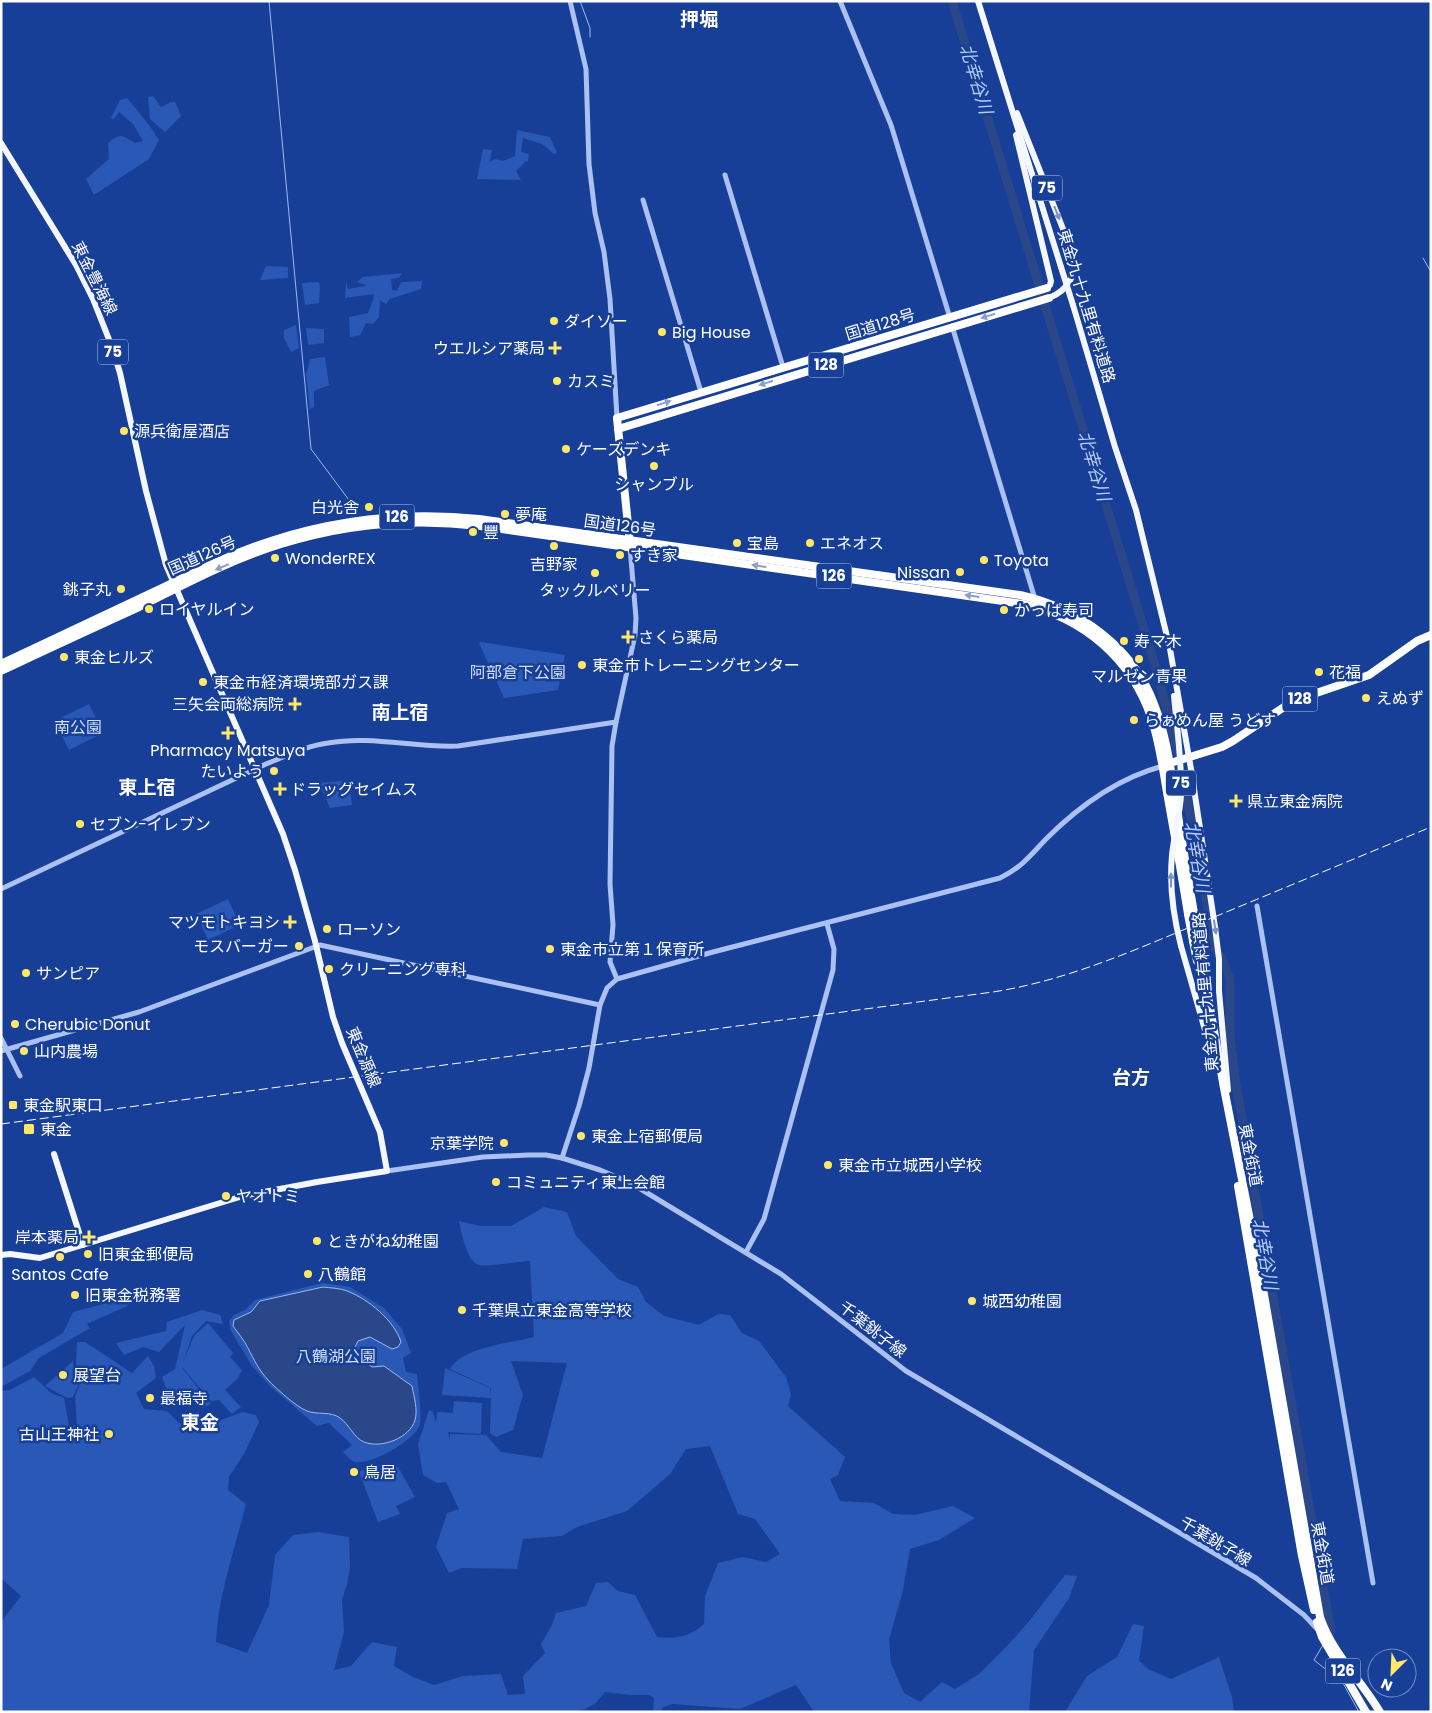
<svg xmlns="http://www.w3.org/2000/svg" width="1432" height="1713" font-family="Poppins,'Noto Sans JP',sans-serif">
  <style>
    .green { fill: #2a58b6 }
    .water { fill: #2a478a; stroke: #9dbaf4 }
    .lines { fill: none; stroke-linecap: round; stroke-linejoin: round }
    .stream { stroke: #9dbaf4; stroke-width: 1 }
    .river { stroke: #2a478a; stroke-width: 9 }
    .minor { stroke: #aac1f1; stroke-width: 5 }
    .major { stroke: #f4f7ff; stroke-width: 6 }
    .highway { stroke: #fff; stroke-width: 8 }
    .rail { stroke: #fff; stroke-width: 1; stroke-dasharray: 9 4; stroke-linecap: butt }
    .major-bridge { stroke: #f4f7ff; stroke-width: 6 }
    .highway-bridge { stroke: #fff; stroke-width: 8 }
    .oneway { fill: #7a92c6 }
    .oneway2 { fill: #8b9fcb }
    .poi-dot { fill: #ffe76a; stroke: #173f97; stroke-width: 2 }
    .labels { text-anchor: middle; stroke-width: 5; stroke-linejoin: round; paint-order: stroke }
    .shield { fill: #173f97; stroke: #b9c5e0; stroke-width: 1 }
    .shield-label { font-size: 15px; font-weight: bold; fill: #fff }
    .street-label { font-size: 16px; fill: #fff; stroke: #173f97 }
    .poi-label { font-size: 16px; fill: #fff; stroke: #173f97; text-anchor: start }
    .park-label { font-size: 16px; fill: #d1dffc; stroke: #173f97 }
    .water-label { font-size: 18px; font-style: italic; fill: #b7ccf8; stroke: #173f97 }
    .quarter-label { font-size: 19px; font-weight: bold; fill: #fff; stroke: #173f97 }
  </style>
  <rect width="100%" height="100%" fill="#173f97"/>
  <g class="green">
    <path d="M153 96 161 107 171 102H175L181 116 165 132 150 119 148 97Z"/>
    <path d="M127 98 149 125 159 140 149 159 94 195 86 179 109 159 108 143C120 133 122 135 135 143L143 141 133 124 119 112 114 119 111 118 120 100Z"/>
    <path d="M517 130 550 137 557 153 554 154 542 144 523 138 521 152 529 154 528 161 525 162 516 171 521 180 477 179 483 149 492 150 490 162 495 159 503 161 515 156Z"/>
    <path d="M266 266 288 267V278L260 280Z"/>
    <path d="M402 273 399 278 391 279 392 290 397 291 401 282 422 281 421 289 390 299 386 304 380 300 379 317 373 324 366 323 360 335 350 337 349 317 368 313 373 300 374 294 345 298 346 282 348 289 365 286 366 285 357 282 363 277Z"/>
    <path d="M319 282 320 287 319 303 305 305 302 283Z"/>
    <path d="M296 325 299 348 291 352 284 338V330Z"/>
    <path d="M306 328 324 329V343L308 345Z"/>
    <path d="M325 357 329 385 314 391V407L310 409 306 375 310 359Z"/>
    <path d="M481 642 565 655 558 690 504 698 479 643Z"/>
    <path d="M89 704 103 733 69 750 54 721Z"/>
    <path d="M349 780 352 805 330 808 319 783Z"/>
    <path d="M228 899 240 925 208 940 196 914Z"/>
    <path d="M544 1207 567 1212 576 1236 618 1279 638 1287 646 1302 664 1316 699 1325 718 1314 730 1315 742 1333 759 1341 786 1377 791 1394 788 1406 845 1457 838 1475 830 1479 840 1501 874 1503 893 1514 915 1515 953 1506 975 1518 939 1540 910 1549 903 1590 889 1640 891 1663 904 1693 920 1702 942 1682 955 1689 979 1674 1008 1645 1030 1620 1065 1575 1077 1576 1069 1598 1034 1650 1029 1712H814L796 1685 740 1709 673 1704 663 1707 661 1712H653L654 1698 649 1695H629L605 1692 596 1703 579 1712H1V1622L21 1596 1 1578V1391L10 1390 34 1377 51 1393 64 1398 69 1426 77 1425 75 1397 82 1378 73 1397 67 1398 45 1386 73 1361 74 1370 82 1378 76 1364 77 1342H85L132 1373 148 1356 154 1366 156 1378 136 1393 144 1409 167 1411 188 1432 243 1412 256 1415 259 1422 245 1452 229 1477 228 1490 246 1504C235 1549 218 1595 216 1642L247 1653 269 1605 275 1555 293 1535 318 1532 349 1537 350 1568 347 1584 342 1600 344 1632 334 1670 351 1666 372 1642 397 1647 394 1666 413 1677 434 1685 463 1676 501 1674 508 1695 525 1694 523 1676 545 1653 541 1644 552 1625 556 1613 586 1606 596 1583 608 1582 618 1591 635 1595 657 1637C675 1639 690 1637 704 1624L705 1596 718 1563 743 1557 766 1562 780 1554 755 1519 738 1514 710 1446 686 1449 670 1474 627 1511 577 1527 562 1536 523 1539 517 1569 462 1568 449 1573 436 1547 447 1513 459 1509 446 1482 437 1483 423 1475 418 1444 429 1410 433 1412 436 1423 437 1412 453 1413 454 1401 482 1403 481 1434 448 1432 450 1441V1434L486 1435 501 1452 542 1458 567 1363 511 1361 523 1395 513 1430 496 1437 490 1433 491 1398 442 1395 445 1368 490 1388 491 1396V1388L450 1369C462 1347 511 1343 534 1337L530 1261C519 1261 487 1267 479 1265 467 1262 461 1232 459 1221L480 1226H511Z"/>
    <path d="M322 1283 350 1287 384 1308 402 1329 411 1353 403 1358 406 1372 417 1374C418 1386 422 1413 420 1424 416 1440 371 1465 355 1462 351 1461 347 1456 343 1452L352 1445 329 1423 317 1426 271 1387 252 1366 231 1331 229 1321 234 1315 245 1310 255 1300Z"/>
    <path d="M131 1297 127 1306 87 1324 90 1328 39 1358 30 1371 1 1387V1369L63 1333 73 1312Z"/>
    <path d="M202 1310 220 1315 223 1324 206 1321 192 1336 183 1363 194 1336 208 1323 233 1353 230 1357 242 1370 238 1378 225 1390 241 1407 232 1414 219 1400 211 1401 182 1367V1368L211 1404 202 1408 185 1390 171 1401 162 1377 175 1369 185 1325 159 1352 143 1347 124 1355 116 1343 166 1331 167 1322Z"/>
    <path d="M398 1467 415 1497 396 1506 400 1514 378 1522 359 1472 363 1470 368 1474Z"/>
    <path d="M1133 1624 1144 1626 1139 1661 1150 1670 1171 1679 1219 1657 1232 1697 1234 1712H1065L1087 1676 1117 1657Z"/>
  </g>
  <path class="water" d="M323 1287C330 1288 340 1288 347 1291 368 1299 394 1320 401 1342L398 1347 392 1349 370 1337 358 1341 354 1349 357 1354 372 1367 384 1366 412 1386C414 1397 418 1410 415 1420 410 1438 381 1449 364 1442 354 1438 349 1424 340 1418 331 1411 317 1415 307 1411 295 1406 277 1389 268 1380 259 1370 254 1360 248 1348 244 1340 238 1333 233 1326L234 1320 251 1312 260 1301Z"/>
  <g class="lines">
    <g class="stream">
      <path d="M269 1 311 449 352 504 353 514"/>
      <path d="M580 1 590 28V37"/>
      <path d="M1423 258 1431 272"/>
      <path d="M1323 1645 1314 1660 1343 1683 1359 1712"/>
    </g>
    <g class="river">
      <path d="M952 1 1156 668 1178 753"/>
      <path d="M1182 773 1205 890 1212 944 1222 958 1230 979V1036L1236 1084 1331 1631"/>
    </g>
    <g class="minor">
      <path d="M570 1 586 69 589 164 595 213 604 252 610 299 617 418"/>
      <path d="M840 1 891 125 950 318"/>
      <path d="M725 175 783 367"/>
      <path d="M643 200 701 392"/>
      <path d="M952 326 1035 599"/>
      <path d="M1 889 266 764C286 756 306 746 328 743 371 735 415 748 458 746L616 722"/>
      <path d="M1257 906 1373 1583"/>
      <path d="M617 979 610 962 613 925 610 884 612 746 616 722 635 635 636 618 630 547"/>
      <path d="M1 1038 20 1076"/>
      <path d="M1 1051 139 1012 320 945 600 1005"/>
      <path d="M562 1158 579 1106 589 1068 600 1005 607 988 617 979 713 952 1000 878C1022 867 1030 856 1046 839 1079 806 1118 778 1163 766"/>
      <path d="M387 1171 483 1157 528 1155H546L562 1158 600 1170 629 1182 781 1274 906 1371 1256 1578 1304 1615 1319 1631"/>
      <path d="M746 1252 764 1219 833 970 834 949 827 924"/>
    </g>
    <g class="major">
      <path d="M978 1 1061 267"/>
      <path d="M1017 113 1073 254C1077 274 1069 290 1049 298"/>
      <path d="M1016 135 1051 281 1050 285 1047 288"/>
      <path d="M1 143 76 265 93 299 112 347 120 373 146 491 166 565 283 834 295 870 315 941 333 1017 342 1043 380 1132 387 1171 317 1182 243 1196 40 1258 10 1254 1 1255"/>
      <path d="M1073 305 1115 447 1136 510 1163 620"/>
      <path d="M1181 946 1207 1037 1213 1049"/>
      <path d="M1219 991 1228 1090"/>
      <path d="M54 1154 83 1245"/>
    </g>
    <g class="highway">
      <path d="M618 429 1049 298"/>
      <path d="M630 544 617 418 1047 288"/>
      <path d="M1 664C56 638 111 612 166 586 201 569 236 552 274 540 340 519 410 512 479 519L1020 595C1078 608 1133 647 1154 704 1167 736 1171 773 1177 808 1182 843 1188 878 1194 913"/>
      <path d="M1 671C47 649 93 628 139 607 185 584 232 559 281 544 345 524 414 518 480 526L1023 604C1083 618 1131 658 1151 717 1160 743 1163 771 1168 798 1175 837 1182 876 1188 914"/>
      <path d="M1167 764 1222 747 1233 741 1293 701 1369 675 1417 641 1431 635"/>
      <path d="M1198 939 1224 1088 1259 1266 1320 1617C1332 1653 1361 1680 1380 1712"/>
      <path d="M1193 941 1197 961"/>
      <path d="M1238 1186 1302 1556 1314 1610"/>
      <path d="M1317 1622 1322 1637 1366 1712"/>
    </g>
    <path class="rail" d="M1 1124 993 992C1069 980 1137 949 1207 920 1282 889 1356 858 1431 827"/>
    <g class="major-bridge">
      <path d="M1061 267 1073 305"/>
      <path d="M1163 620 1170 649 1191 769 1215 927 1219 959V991"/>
      <path d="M1174 696C1177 729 1182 761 1181 795 1180 815 1174 835 1172 855 1169 887 1173 915 1181 946"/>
    </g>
    <g class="highway-bridge">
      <path d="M1194 913 1198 939"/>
      <path d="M1188 914 1193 941"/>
    </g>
  </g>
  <defs><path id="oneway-solid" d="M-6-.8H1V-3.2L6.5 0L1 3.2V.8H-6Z" transform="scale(1.25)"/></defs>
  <g class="oneway">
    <use href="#oneway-solid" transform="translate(1057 213) rotate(68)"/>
    <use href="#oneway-solid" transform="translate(1171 880) rotate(-90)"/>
    <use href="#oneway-solid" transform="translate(1215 927) rotate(81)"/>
  </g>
  <g class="oneway2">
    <use href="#oneway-solid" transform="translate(988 316) rotate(163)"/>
    <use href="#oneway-solid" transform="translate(766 383) rotate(163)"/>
    <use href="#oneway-solid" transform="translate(664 403) rotate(-17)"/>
    <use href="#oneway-solid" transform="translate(759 566) rotate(-172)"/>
    <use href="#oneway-solid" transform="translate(222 567) rotate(157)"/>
    <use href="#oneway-solid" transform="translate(972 596) rotate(-172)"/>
  </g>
  <g class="poi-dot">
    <circle cx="554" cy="321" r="5"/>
    <circle cx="662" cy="332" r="5"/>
    <path d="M552.5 340.5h5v5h5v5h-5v5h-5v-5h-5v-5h5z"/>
    <circle cx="557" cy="381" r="5"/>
    <circle cx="124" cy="431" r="5"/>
    <circle cx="566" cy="449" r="5"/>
    <circle cx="654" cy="466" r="5"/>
    <circle cx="369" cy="507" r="5"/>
    <circle cx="505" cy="514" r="5"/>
    <circle cx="473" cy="532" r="5"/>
    <circle cx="737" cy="543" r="5"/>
    <circle cx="810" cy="543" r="5"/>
    <circle cx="554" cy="546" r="5"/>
    <circle cx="620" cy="555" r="5"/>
    <circle cx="275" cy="558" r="5"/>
    <circle cx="984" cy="560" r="5"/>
    <circle cx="960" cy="572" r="5"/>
    <circle cx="595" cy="573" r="5"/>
    <circle cx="121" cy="589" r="5"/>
    <circle cx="149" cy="609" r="5"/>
    <circle cx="1004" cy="610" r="5"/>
    <path d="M625.5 629.5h5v5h5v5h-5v5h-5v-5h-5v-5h5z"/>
    <circle cx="1124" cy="641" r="5"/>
    <circle cx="64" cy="657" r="5"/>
    <circle cx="1139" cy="659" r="5"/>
    <circle cx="582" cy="665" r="5"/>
    <circle cx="1319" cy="672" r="5"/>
    <circle cx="203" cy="682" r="5"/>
    <circle cx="1366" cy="698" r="5"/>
    <path d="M292.5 696.5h5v5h5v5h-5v5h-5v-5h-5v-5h5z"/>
    <circle cx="1134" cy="720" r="5"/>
    <path d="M225.5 725.5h5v5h5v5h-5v5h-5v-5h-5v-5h5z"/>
    <circle cx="274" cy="771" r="5"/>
    <path d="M277.5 781.5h5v5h5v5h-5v5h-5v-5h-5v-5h5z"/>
    <path d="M1233.5 793.5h5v5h5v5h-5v5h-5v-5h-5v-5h5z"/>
    <circle cx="80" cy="824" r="5"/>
    <path d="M287.5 914.5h5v5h5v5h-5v5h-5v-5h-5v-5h5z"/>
    <circle cx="327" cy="929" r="5"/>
    <circle cx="299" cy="946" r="5"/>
    <circle cx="550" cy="949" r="5"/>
    <circle cx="329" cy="969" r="5"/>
    <circle cx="26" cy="973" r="5"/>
    <circle cx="15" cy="1024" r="5"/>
    <circle cx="24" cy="1051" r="5"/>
    <rect x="8" y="1100" width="10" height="10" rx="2.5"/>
    <rect x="23" y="1123" width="12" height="12" rx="2.5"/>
    <circle cx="581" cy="1136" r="5"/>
    <circle cx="504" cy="1143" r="5"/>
    <circle cx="828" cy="1165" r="5"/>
    <circle cx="496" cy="1182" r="5"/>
    <circle cx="226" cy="1196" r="5"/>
    <path d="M86.5 1229.5h5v5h5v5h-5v5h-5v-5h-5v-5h5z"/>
    <circle cx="317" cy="1241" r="5"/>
    <circle cx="88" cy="1254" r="5"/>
    <circle cx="60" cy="1257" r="5"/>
    <circle cx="308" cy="1274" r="5"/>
    <circle cx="75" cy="1295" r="5"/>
    <circle cx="972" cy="1301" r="5"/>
    <circle cx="462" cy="1310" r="5"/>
    <circle cx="63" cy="1375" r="5"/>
    <circle cx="150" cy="1398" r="5"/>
    <circle cx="109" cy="1434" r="5"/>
    <circle cx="354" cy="1472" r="5"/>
  </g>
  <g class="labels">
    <g class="shield">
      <rect x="1032" y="175.5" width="30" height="25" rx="4"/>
      <rect x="98" y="339.5" width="30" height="25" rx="4"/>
      <rect x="808.5" y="352.5" width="35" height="25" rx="4"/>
      <rect x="379.5" y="504.5" width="35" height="25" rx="4"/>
      <rect x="816.5" y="563.5" width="35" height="25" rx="4"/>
      <rect x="1282.5" y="686.5" width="35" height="25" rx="4"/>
      <rect x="1166" y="770.5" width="30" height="25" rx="4"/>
      <rect x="1325.5" y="1658.5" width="35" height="25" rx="4"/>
    </g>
    <g class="shield-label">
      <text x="1047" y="193">75</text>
      <text x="113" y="357">75</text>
      <text x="826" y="370">128</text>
      <text x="397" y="522">126</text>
      <text x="834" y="581">126</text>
      <text x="1300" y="704">128</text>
      <text x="1181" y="788">75</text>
      <text x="1343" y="1676">126</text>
    </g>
    <g class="street-label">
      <text transform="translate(95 278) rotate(63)" y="6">東金豊海線</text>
      <text transform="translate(1087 306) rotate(73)" y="6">東金九十九里有料道路</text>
      <text transform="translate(880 324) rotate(-17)" y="6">国道128号</text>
      <text transform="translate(620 525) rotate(8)" y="6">国道126号</text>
      <text transform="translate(202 555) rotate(-24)" y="6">国道126号</text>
      <text transform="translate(1205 992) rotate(-95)" y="6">東金九十九里有料道路</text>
      <text transform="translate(364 1057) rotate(67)" y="6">東金源線</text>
      <text transform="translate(1251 1155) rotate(79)" y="6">東金街道</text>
      <text transform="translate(873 1329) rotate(38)" y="6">千葉銚子線</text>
      <text transform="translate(1216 1541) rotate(31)" y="6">千葉銚子線</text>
      <text transform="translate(1323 1553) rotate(80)" y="6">東金街道</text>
    </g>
    <g class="poi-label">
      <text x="564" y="327">ダイソー</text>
      <text x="672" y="338">Big House</text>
      <text x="545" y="354" text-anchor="end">ウエルシア薬局</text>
      <text x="567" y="387">カスミ</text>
      <text x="134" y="437">源兵衛屋酒店</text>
      <text x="576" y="455">ケーズデンキ</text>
      <text x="654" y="490" text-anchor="middle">シャンブル</text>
      <text x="359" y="513" text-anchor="end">白光舎</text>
      <text x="515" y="520">夢庵</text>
      <text x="483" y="538">豐</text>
      <text x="747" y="549">宝島</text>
      <text x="820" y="549">エネオス</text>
      <text x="630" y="561">すき家</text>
      <text x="285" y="564">WonderREX</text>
      <text x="994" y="566">Toyota</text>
      <text x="554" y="570" text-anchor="middle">吉野家</text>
      <text x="950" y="578" text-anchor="end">Nissan</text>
      <text x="111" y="595" text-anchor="end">銚子丸</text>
      <text x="595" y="596" text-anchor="middle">タックルベリー</text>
      <text x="159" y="615">ロイヤルイン</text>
      <text x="1014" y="616">かっぱ寿司</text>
      <text x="638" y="643">さくら薬局</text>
      <text x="1134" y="647">寿マ木</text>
      <text x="74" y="663">東金ヒルズ</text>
      <text x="592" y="671">東金市トレーニングセンター</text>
      <text x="1329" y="678">花福</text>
      <text x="1139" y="682" text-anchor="middle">マルゼン青果</text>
      <text x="213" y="688">東金市経済環境部ガス課</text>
      <text x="1376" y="704">えぬず</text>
      <text x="284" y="710" text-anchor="end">三矢会両総病院</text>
      <text x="1144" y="726">らぁめん屋 うどす</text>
      <text x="228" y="756" text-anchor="middle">Pharmacy Matsuya</text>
      <text x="264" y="777" text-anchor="end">たいよう</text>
      <text x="290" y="795">ドラッグセイムス</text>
      <text x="1247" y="807">県立東金病院</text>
      <text x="90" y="830">セブン-イレブン</text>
      <text x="280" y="928" text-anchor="end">マツモトキヨシ</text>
      <text x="337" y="935">ローソン</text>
      <text x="289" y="952" text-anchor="end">モスバーガー</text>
      <text x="560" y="955">東金市立第１保育所</text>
      <text x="339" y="975">クリーニング専科</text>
      <text x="36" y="979">サンピア</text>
      <text x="25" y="1030">Cherubic Donut</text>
      <text x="34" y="1057">山内農場</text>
      <text x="23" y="1111">東金駅東口</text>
      <text x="40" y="1135">東金</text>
      <text x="591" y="1142">東金上宿郵便局</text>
      <text x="494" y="1149" text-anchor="end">京葉学院</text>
      <text x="838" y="1171">東金市立城西小学校</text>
      <text x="506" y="1188">コミュニティ東上会館</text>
      <text x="236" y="1202">ヤオトミ</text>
      <text x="79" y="1243" text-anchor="end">岸本薬局</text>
      <text x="327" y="1247">ときがね幼稚園</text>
      <text x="98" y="1260">旧東金郵便局</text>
      <text x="60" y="1280" text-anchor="middle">Santos Cafe</text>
      <text x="318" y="1280">八鶴館</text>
      <text x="85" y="1301">旧東金税務署</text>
      <text x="982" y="1307">城西幼稚園</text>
      <text x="472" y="1316">千葉県立東金高等学校</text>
      <text x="73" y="1381">展望台</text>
      <text x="160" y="1404">最福寺</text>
      <text x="99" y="1440" text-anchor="end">古山王神社</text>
      <text x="364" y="1478">鳥居</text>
    </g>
    <g class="park-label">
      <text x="518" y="678">阿部倉下公園</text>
      <text x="78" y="733">南公園</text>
      <text x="336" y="1362">八鶴湖公園</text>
    </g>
    <g class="water-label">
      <text transform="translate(976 79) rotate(73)" y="6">北幸谷川</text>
      <text transform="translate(1094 466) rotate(73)" y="6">北幸谷川</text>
      <text transform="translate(1197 857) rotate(80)" y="6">北幸谷川</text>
      <text transform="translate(1265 1254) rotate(80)" y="6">北幸谷川</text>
    </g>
    <g class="quarter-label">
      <text x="699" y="26">押堀</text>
      <text x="400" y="719">南上宿</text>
      <text x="147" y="794">東上宿</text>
      <text x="1131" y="1084">台方</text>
      <text x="200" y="1429">東金</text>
    </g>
  </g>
  <rect width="1432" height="1713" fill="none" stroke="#ffffff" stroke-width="5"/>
  <g transform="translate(1392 1673) rotate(204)"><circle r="24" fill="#173f97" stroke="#748cc1"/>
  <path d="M0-4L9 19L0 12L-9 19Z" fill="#ffe76a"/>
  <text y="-8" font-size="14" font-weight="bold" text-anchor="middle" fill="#ffffff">N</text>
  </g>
</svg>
